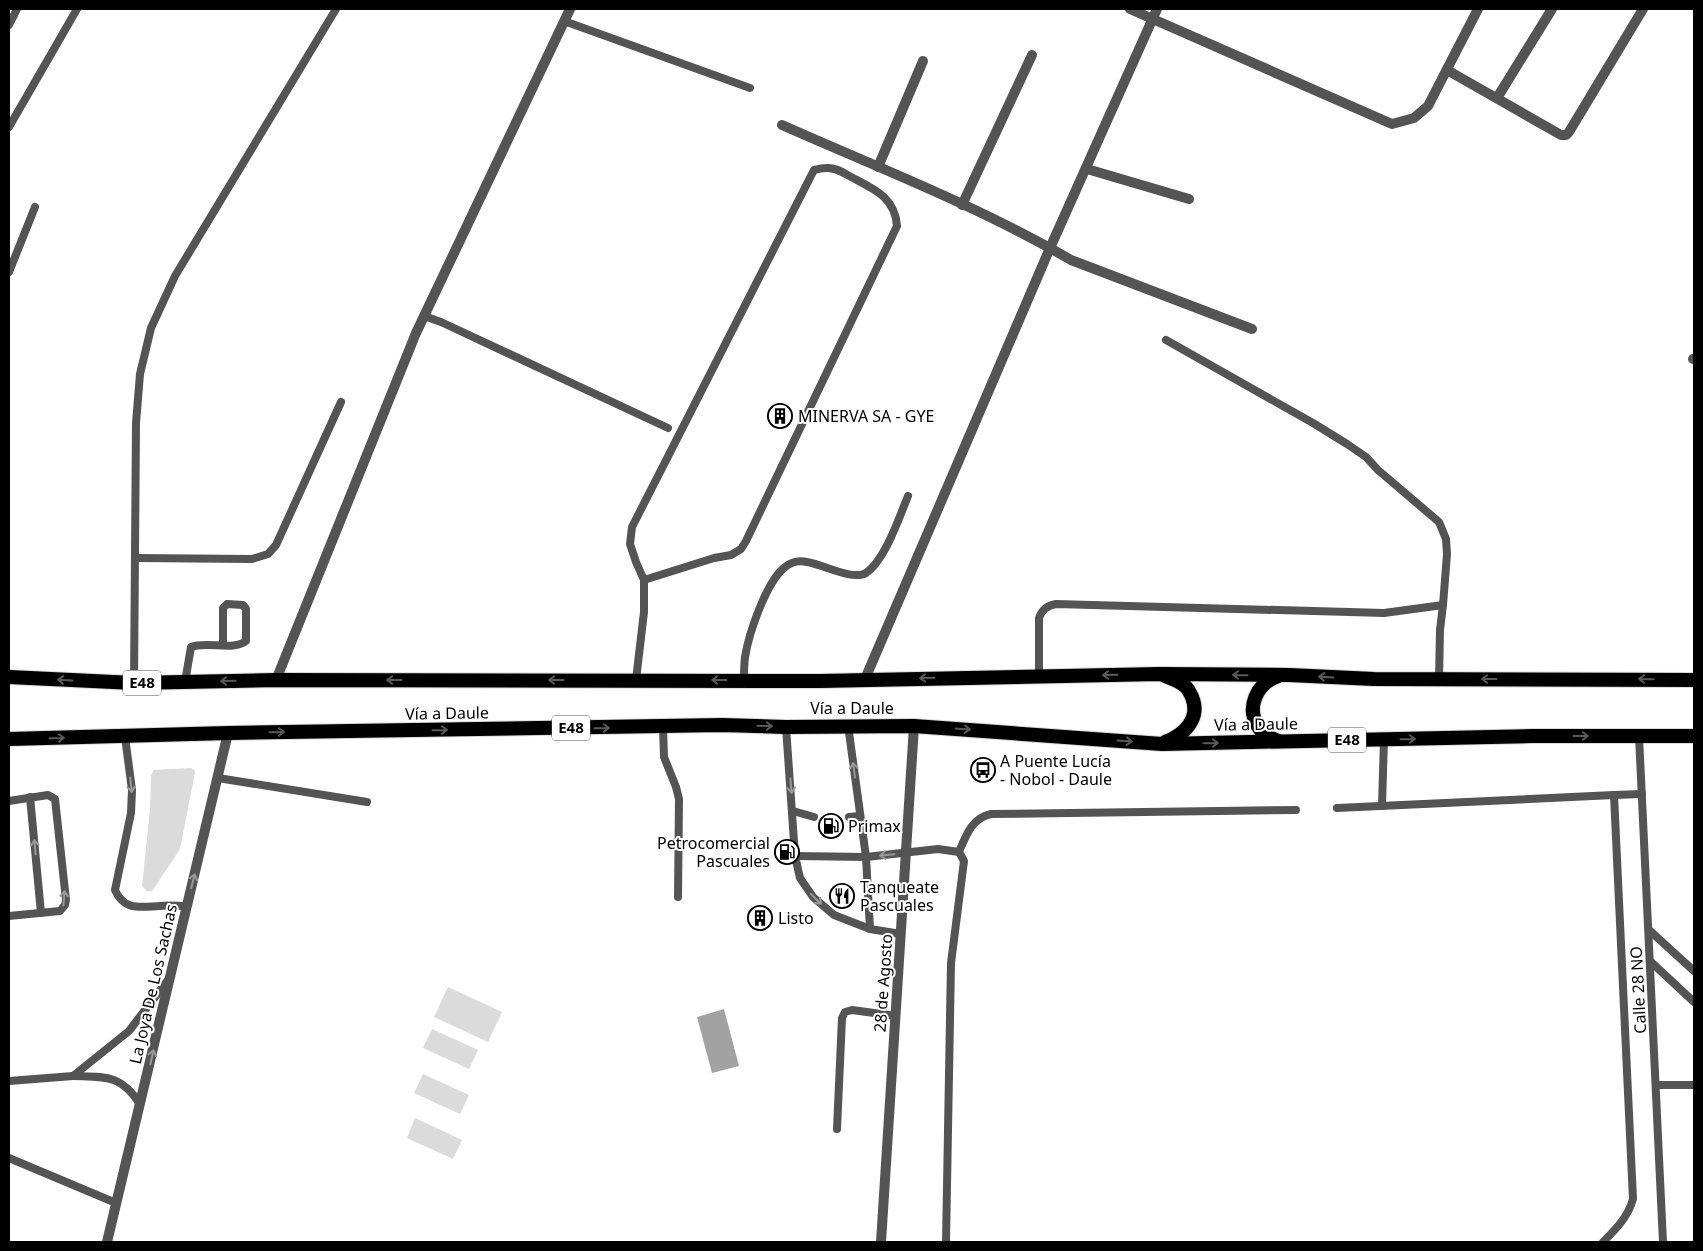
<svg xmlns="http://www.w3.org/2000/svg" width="1703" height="1251" font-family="'Noto Sans',sans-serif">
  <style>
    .green { fill: #dbdbdb }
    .water { fill: #a2a2a2 }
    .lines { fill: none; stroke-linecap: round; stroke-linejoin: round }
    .trunk-casing { stroke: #dbdbdb; stroke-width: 16 }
    .service { stroke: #545454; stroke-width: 8 }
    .minor { stroke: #545454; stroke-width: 10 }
    .tertiary { stroke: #545454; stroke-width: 10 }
    .trunk { stroke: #000; stroke-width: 14 }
    .oneway { stroke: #595959 }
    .oneway2 { stroke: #989898 }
    .labels { text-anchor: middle; stroke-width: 4; stroke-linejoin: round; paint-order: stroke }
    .shield { fill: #fff; stroke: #4c4c4c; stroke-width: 1 }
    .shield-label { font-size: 15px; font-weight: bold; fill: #000 }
    .poi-label { font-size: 16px; fill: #000; stroke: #fff; text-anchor: start }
    .street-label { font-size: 16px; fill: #000; stroke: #fff }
  </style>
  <rect width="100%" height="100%" fill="#fff"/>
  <g class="green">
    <path d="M191 768 194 770 195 772 180 849 152 891H147L142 886 150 810 151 775 154 770Z"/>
    <path d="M448 987 502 1012 488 1042 434 1017Z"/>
    <path d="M432 1029 478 1050 469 1069 423 1048Z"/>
    <path d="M423 1074 469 1095 460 1114 414 1093Z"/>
    <path d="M415 1118 462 1140 453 1159 407 1138Z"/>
  </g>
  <path class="water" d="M724 1009 739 1066 712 1073 697 1017Z"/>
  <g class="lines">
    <defs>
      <g id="trunk">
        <path d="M1278 676C1257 683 1245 708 1259 728 1263 734 1271 738 1278 741"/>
        <path d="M9 677 134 683 276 680 820 681 1159 674 1289 675 1374 679 1694 680"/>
        <path d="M9 739 228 733 722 725 786 727 914 726 1162 744 1532 736H1694"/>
        <path d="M1165 742C1184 735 1201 719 1192 697 1190 693 1189 690 1186 687 1180 681 1173 679 1165 676"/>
      </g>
    </defs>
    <use href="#trunk" class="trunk-casing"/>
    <g class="service">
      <path d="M564 21 750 88"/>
      <path d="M9 25 17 9"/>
      <path d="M9 127 77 9"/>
      <path d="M9 272 35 207"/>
      <path d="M424 316 441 322 668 428"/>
      <path d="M135 558 252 559 268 554 276 545 341 402"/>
      <path d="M1039 676V618C1042 610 1046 606 1056 604L1384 613 1443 605 1447 554 1446 539 1439 522 1378 470 1366 457 1347 444 1313 423 1166 340"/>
      <path d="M1439 679 1440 630 1443 605"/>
      <path d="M636 680 644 612V580L636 562 630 544 632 527 814 170C818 169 822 168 826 168 835 167 844 173 851 177 874 189 895 197 897 226L746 541 741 549 731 555 714 558 644 580"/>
      <path d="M744 680C744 673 744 665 745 657 749 633 766 582 785 567 791 562 799 560 807 562 822 564 852 581 866 573 885 560 899 518 908 496"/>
      <path d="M185 682 191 647C206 641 234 651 246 641V609L243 605 227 604 223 608V645"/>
      <path d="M134 683 136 423 140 374 151 328 175 276 336 9"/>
      <path d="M848 725 866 857 870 929"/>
      <path d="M663 727 664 757 676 787 679 799 678 897"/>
      <path d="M786 727 795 856 800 878 813 897 834 915 870 929 901 934"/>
      <path d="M1639 736 1663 1242"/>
      <path d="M125 737 132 790 131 813 115 890C124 911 140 907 159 906 169 905 178 906 187 906"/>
      <path d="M218 778 367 802"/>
      <path d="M1614 795 1642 794"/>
      <path d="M30 797 41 913"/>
      <path d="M9 801 48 795 55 799 66 900 65 905 60 911 9 916"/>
      <path d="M1382 806 1384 739"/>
      <path d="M1337 808 1614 795 1633 1199C1628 1217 1616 1229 1603 1242"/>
      <path d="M793 811 814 817"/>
      <path d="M849 817 860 816"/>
      <path d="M959 852C966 835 972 818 991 814L1296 810"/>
      <path d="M795 856 866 857 938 849 959 852 964 861 951 963 946 1242"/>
      <path d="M1649 930 1694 971"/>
      <path d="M1650 961 1694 1002"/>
      <path d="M73 1076C105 1077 121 1074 140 1104"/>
      <path d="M9 1081 73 1076 129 1031 168 980"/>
      <path d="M1656 1085H1694"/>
      <path d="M837 1129 842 1018 845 1012 852 1010 896 1016"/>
      <path d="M9 1158 116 1203"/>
    </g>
    <g class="minor">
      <path d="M1130 9 1392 124 1414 118 1428 106 1478 9"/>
      <path d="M1447 70 1561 135H1566L1569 132 1643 9"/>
      <path d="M1497 98 1552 9"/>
      <path d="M782 125C879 168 980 207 1071 260L1252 329"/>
      <path d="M878 167 923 61"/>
      <path d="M1087 169 1189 199"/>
      <path d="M962 205 1032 55"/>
      <path d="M1693 359H1694"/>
      <path d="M865 679 1050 248 1157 9"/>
      <path d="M276 680 416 333 570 9"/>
    </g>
    <g class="tertiary">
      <path d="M107 1242 228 733"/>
      <path d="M881 1242 914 726"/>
    </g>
    <use href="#trunk" class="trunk"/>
  </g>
  <defs><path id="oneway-shaft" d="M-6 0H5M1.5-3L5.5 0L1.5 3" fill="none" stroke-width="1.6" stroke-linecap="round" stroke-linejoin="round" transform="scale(1.25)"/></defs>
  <g class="oneway">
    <use href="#oneway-shaft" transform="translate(1110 675) rotate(179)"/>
    <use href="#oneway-shaft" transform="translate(1240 675) rotate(-179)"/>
    <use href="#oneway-shaft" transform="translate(1326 677) rotate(-177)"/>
    <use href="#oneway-shaft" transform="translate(927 678) rotate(179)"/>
    <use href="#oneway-shaft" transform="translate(1489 679) rotate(180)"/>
    <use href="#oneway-shaft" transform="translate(1646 679) rotate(-179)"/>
    <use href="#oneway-shaft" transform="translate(65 680) rotate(-177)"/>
    <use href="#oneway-shaft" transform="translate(394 680) rotate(-180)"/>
    <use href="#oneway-shaft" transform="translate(556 680) rotate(-180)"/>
    <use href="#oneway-shaft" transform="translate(719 680) rotate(-180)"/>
    <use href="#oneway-shaft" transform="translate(228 681) rotate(179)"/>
    <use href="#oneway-shaft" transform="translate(765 726) rotate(1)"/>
    <use href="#oneway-shaft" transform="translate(602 728) rotate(-1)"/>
    <use href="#oneway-shaft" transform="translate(963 729) rotate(4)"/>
    <use href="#oneway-shaft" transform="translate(440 730) rotate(-1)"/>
    <use href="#oneway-shaft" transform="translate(277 732) rotate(-1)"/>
    <use href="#oneway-shaft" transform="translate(1581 736)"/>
    <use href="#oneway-shaft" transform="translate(57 738) rotate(-1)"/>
    <use href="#oneway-shaft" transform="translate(1408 739) rotate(-1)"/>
    <use href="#oneway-shaft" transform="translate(1125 741) rotate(4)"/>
    <use href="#oneway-shaft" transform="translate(1211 743) rotate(-1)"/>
  </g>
  <g class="oneway2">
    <use href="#oneway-shaft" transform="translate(854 770) rotate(-97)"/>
    <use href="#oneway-shaft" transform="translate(131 785) rotate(84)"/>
    <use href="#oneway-shaft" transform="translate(791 786) rotate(85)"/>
    <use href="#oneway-shaft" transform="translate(35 847) rotate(-95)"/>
    <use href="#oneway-shaft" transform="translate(887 855) rotate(175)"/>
    <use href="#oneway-shaft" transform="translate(193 881) rotate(-76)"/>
    <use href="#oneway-shaft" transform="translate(64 898) rotate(-86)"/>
    <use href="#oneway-shaft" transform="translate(816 899) rotate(45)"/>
    <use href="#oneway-shaft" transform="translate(152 1057) rotate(-77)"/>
  </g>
  <defs>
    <symbol id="building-ring" viewBox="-11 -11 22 22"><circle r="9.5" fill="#fff" stroke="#000" stroke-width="1.5"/><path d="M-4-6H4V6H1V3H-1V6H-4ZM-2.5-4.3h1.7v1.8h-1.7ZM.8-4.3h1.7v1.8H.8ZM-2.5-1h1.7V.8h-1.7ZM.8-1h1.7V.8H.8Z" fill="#000"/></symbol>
    <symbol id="bus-ring" viewBox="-11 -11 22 22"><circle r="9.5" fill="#fff" stroke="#000" stroke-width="1.5"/><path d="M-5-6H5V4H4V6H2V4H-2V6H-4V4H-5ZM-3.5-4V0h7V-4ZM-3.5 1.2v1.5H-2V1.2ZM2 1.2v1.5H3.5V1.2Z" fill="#000"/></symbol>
    <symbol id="fuel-ring" viewBox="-11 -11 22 22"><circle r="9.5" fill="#fff" stroke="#000" stroke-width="1.5"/><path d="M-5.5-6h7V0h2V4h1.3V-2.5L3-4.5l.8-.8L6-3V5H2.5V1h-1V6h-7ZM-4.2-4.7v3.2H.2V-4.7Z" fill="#000"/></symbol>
    <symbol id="restaurant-ring" viewBox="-11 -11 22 22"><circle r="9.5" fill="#fff" stroke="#000" stroke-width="1.5"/><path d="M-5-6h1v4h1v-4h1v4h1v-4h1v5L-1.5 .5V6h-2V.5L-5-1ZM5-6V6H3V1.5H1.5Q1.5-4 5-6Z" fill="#000"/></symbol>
  </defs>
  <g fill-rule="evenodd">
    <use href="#building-ring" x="766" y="402" width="28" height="28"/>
    <use href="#bus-ring" x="969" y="756" width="28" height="28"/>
    <use href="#fuel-ring" x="817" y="812" width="28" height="28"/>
    <use href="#fuel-ring" x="773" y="838" width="28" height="28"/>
    <use href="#restaurant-ring" x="828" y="882" width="28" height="28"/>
    <use href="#building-ring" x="746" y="904" width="28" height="28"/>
  </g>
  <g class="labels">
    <g class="shield">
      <rect x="123" y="670.5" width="38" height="25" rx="4"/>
      <rect x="552" y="715.5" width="38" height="25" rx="4"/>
      <rect x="1328" y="727.5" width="38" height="25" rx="4"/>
    </g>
    <g class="shield-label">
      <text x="142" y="688">E48</text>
      <text x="571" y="733">E48</text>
      <text x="1347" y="745">E48</text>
    </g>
    <g class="poi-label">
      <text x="798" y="422">MINERVA SA - GYE</text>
      <text x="1000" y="767">A Puente Lucía<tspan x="1000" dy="18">- Nobol - Daule</tspan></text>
      <text x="848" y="832">Primax</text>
      <text x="770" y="849" text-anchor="end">Petrocomercial<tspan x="770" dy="18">Pascuales</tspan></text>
      <text x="860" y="893">Tanqueate<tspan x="860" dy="18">Pascuales</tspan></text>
      <text x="778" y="924">Listo</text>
    </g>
    <g class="street-label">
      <text x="852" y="714">Vía a Daule</text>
      <text transform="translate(447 713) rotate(-1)" y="6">Vía a Daule</text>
      <text transform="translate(1256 724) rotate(-1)" y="6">Vía a Daule</text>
      <text transform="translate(883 983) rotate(-86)" y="6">28 de Agosto</text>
      <text transform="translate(153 984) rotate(-77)" y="6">La Joya De Los Sachas</text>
      <text transform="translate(1638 990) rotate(-93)" y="6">Calle 28 NO</text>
    </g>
  </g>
  <rect width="1703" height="1251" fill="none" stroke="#000000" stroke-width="20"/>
</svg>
